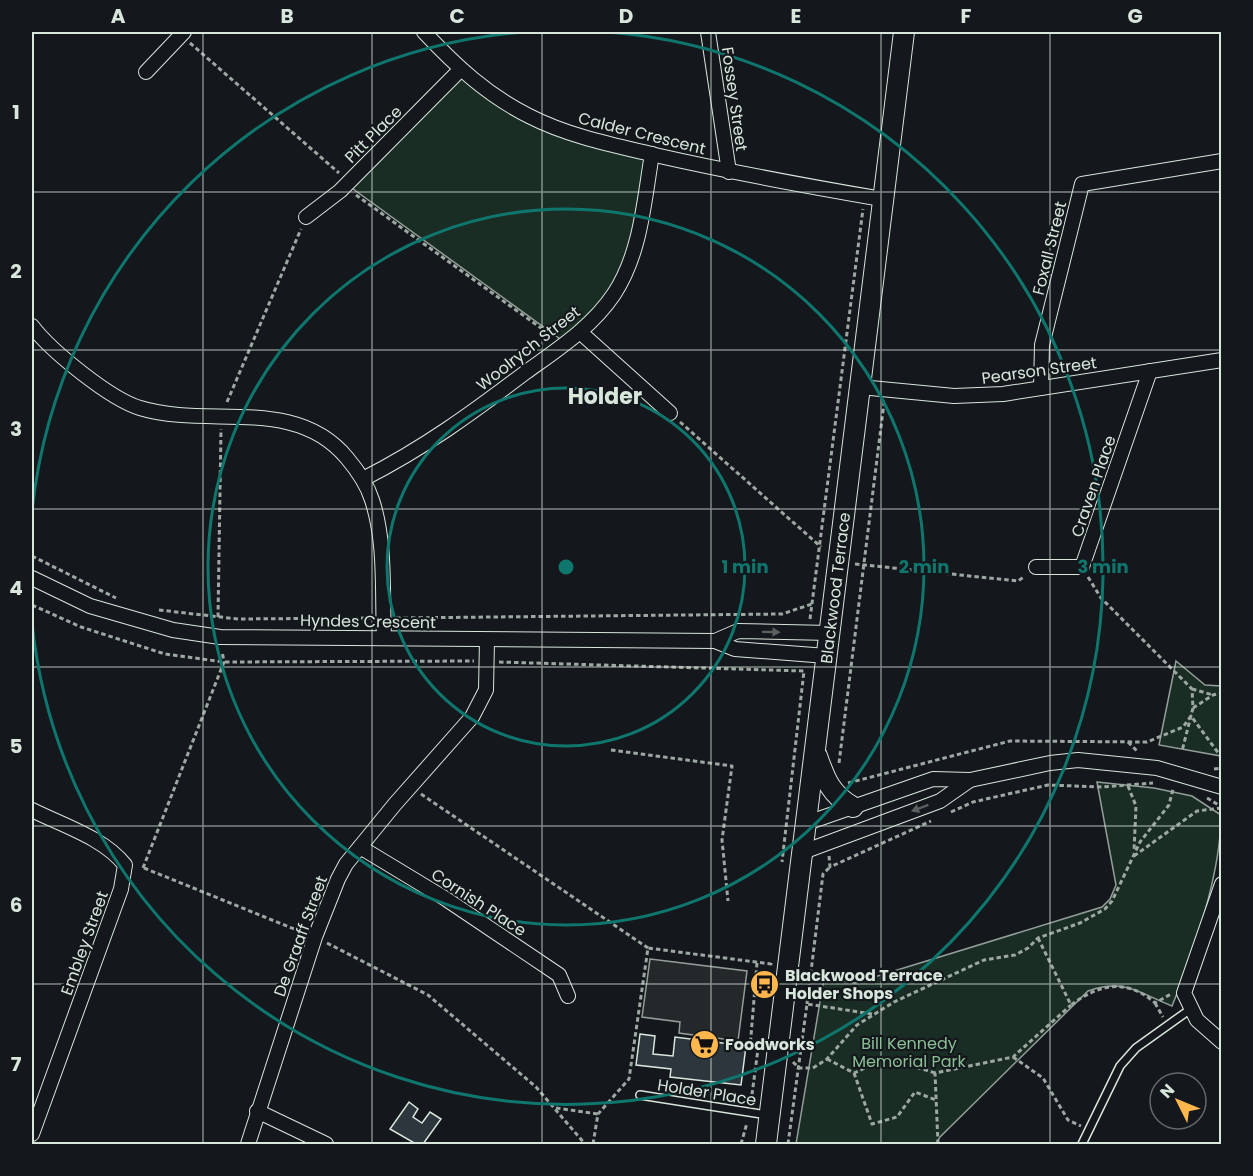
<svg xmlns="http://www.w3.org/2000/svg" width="1253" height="1176" font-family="Poppins,sans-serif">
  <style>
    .green { fill: #1a2d24; stroke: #939e99; stroke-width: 1.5 }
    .parking { fill: #24282b; stroke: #939e99; stroke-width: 1.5 }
    .building { fill: #2c363c; stroke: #d8e6dc; stroke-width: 1.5 }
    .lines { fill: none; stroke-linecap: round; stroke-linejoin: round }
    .lane-casing { stroke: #d8e6dc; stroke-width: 10 }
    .street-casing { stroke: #d8e6dc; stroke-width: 16 }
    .secondary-casing { stroke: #d8e6dc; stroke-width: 22 }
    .path { stroke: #9da8a2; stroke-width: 3; stroke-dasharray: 4.5 3; stroke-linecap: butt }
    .lane { stroke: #14181c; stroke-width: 7 }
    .street { stroke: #14181c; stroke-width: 14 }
    .secondary { stroke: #14181c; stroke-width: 20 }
    .oneway { fill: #59605f }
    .grid { fill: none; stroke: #d8e6dc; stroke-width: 1.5; stroke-opacity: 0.55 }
    .ring { fill: none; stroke: #0f766e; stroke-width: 3 }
    .labels { text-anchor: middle; stroke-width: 4.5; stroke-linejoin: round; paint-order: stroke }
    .street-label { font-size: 16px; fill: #d8e6dc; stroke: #14181c }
    .poi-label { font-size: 16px; font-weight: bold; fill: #d8e6dc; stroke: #14181c; text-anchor: start }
    .park-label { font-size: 16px; fill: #8ac095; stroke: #14181c }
    .district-label { font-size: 22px; font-weight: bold; fill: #d8e6dc; stroke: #14181c }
    .centre { fill: #0f766e; stroke: #14181c; stroke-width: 3 }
    .ring-label { font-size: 18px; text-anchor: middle; font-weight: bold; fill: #0f766e; stroke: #14181c; stroke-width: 4.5; stroke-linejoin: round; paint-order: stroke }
    .neatline { fill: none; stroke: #d8e6dc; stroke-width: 2 }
    .grid-label { font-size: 20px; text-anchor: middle; font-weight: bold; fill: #d8e6dc }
  </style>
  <rect width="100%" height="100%" fill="#14181c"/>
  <g class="green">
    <path d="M459 75 544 124 651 157 628 279 567 344 349 186Z"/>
    <path d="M1176 661 1205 685 1221 686V756L1159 745Z"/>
    <path d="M1097 782 1154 788 1192 796 1221 815C1221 872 1194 953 1172 1006 1139 993 1124 978 1088 991L940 1137 936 1144H796L824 978 855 983 1102 907 1110 899 1116 885Z"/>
  </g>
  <path class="parking" d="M650 959 747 971 738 1041 679 1033 680 1022 642 1017Z"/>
  <g class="building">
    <path d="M640 1034 655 1036 653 1054 673 1056 675 1037 746 1046 741 1085 670 1077 671 1069 636 1065Z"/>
    <path d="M409 1102 418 1109 413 1117 422 1123 430 1112 441 1119 423 1144H416L390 1129Z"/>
  </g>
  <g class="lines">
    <defs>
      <g id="lane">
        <path d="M640 1095 767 1115"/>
        <path d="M1082 1144 1120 1066 1136 1048 1192 1008"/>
      </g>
      <g id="street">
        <path d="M424 32C456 66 487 95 529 116 568 136 613 145 655 155 730 172 806 186 882 199"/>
        <path d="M708 32 729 172"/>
        <path d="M146 72 184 32"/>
        <path d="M306 217 340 191 460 70"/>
        <path d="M32 326C51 351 110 399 140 408 208 429 295 395 347 458 358 471 367 484 372 500 386 542 382 593 384 637"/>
        <path d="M580 332 670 413"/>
        <path d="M860 387 954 396 1003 394 1222 360"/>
        <path d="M1041 388 1042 345 1082 184 1222 161"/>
        <path d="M363 479C424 448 472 413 526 372 558 349 592 327 614 294 641 253 644 201 652 154"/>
        <path d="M1036 567H1082L1150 371"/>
        <path d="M32 578 90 606 173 630 220 637 715 641 735 649 827 656"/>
        <path d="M715 641 738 631 830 633"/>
        <path d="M32 810C62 825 104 838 125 865L121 889 32 1134"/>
        <path d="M807 823 933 779 970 780 1050 763 1078 760 1157 768 1222 787"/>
        <path d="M360 847 446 899 559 975 568 996"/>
        <path d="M803 852 940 801 970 780"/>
        <path d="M1222 884 1184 993 1197 1020 1222 1042"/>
        <path d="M257 1111 326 1144"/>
        <path d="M248 1144 315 937 338 879 346 864 395 804 472 717 486 690 487 640"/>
      </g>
      <g id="secondary">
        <path d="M817 756C825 779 831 795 853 807"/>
        <path d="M766 1144 904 32"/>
      </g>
    </defs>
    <use href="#lane" class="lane-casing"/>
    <use href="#street" class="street-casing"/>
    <use href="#secondary" class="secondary-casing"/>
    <g class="path">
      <path d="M190 43 339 173"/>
      <path d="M356 195 552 336"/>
      <path d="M227 402 301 229"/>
      <path d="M680 422 821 547"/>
      <path d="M32 556 116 598"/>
      <path d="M855 564 1018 581 1025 576"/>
      <path d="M1088 577 1101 598 1192 689 1193 708 1182 751"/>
      <path d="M32 605 81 627 165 654 224 662 474 661"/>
      <path d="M159 610 238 619 371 618"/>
      <path d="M218 617 221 429"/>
      <path d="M396 618 782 614 812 604"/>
      <path d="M810 619 863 209"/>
      <path d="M499 662 804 671 782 862"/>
      <path d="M1192 689 1213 695"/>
      <path d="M1193 708 1213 695 1222 693"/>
      <path d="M1128 742 1137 751"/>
      <path d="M611 750 732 766 722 840 728 901"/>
      <path d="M839 763 884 403"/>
      <path d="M1214 769 1222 768"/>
      <path d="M848 783 1010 741 1147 742 1183 727 1191 716 1222 758"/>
      <path d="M1128 786 1136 806 1134 851"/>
      <path d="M421 794 648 948"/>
      <path d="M1207 798 1222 807"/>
      <path d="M951 812 973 802 1048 785 1102 787 1153 783"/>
      <path d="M829 856 830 867 931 821"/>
      <path d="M1134 856 1197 811 1221 808"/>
      <path d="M143 868 224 662 222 651"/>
      <path d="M144 868 304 933"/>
      <path d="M1038 938 1071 1005C1099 984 1127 978 1155 1003L1171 994"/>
      <path d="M327 943 428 995 536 1087 585 1144"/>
      <path d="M1155 1003 1163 1017"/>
      <path d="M807 1004 823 874 830 867"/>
      <path d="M1013 1057 1043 1078 1068 1120 1081 1126"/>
      <path d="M827 1059 854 1073 887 1058 935 1073"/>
      <path d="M793 1062 799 1068H813L827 1059 857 1025 894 1002 984 960 1015 955 1028 948 1038 938 1080 923 1105 909 1112 901 1140 842 1169 805 1173 789"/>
      <path d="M854 1073 872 1124 897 1117 915 1092 936 1100"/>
      <path d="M751 1102 758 1049 750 1048 757 963"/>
      <path d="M556 1108 598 1114"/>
      <path d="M593 1144 598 1114 629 1079 648 948 771 964V961"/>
      <path d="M741 1144 747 1123"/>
      <path d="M788 1144 807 1004 872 1014"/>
      <path d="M938 1144 935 1073 1013 1057 1071 1005"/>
    </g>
    <use href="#lane" class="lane"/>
    <use href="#street" class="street"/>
    <use href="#secondary" class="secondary"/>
  </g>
  <defs><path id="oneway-solid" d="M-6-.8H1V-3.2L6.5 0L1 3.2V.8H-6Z" transform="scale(1.5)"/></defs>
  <g class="oneway">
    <use href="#oneway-solid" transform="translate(771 632) rotate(1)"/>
    <use href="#oneway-solid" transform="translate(920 808) rotate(159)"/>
  </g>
  <path class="grid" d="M203 32V1144M372 32V1144M542 32V1144M711 32V1144M881 32V1144M1050 32V1144M32 192H1222M32 350H1222M32 509H1222M32 667H1222M32 826H1222M32 984H1222"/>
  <g class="ring">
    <circle cx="566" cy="567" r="179"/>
    <circle cx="566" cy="567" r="358"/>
    <path d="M32 511A537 537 0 0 1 524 32M608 32A537 537 0 1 1 32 623"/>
  </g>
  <defs>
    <symbol id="bus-disc" viewBox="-11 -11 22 22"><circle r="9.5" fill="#ffb74d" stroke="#14181c"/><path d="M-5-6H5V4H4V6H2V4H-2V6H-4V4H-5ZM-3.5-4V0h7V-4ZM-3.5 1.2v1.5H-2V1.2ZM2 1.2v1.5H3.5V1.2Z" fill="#111"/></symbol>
    <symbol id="supermarket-disc" viewBox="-11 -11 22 22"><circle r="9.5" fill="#ffb74d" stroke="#14181c"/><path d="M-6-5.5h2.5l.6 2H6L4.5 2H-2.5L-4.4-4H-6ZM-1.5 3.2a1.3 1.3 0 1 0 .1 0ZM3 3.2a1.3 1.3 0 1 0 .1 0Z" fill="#111"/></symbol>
  </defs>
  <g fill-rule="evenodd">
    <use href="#bus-disc" x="748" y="968" width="33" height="33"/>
    <use href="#supermarket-disc" x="688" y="1028" width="33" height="33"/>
  </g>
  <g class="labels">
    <g class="street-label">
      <text transform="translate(735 99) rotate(82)" y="6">Fossey Street</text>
      <text transform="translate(642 133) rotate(14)" y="6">Calder Crescent</text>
      <text transform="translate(373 134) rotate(-45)" y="6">Pitt Place</text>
      <text transform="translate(1049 248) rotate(-76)" y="6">Foxall Street</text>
      <text transform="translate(528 348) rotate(-38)" y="6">Woolrych Street</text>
      <text transform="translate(1039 370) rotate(-8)" y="6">Pearson Street</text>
      <text transform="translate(1093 486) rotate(-71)" y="6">Craven Place</text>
      <text transform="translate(835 588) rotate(-83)" y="6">Blackwood Terrace</text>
      <text transform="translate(368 621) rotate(1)" y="6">Hyndes Crescent</text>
      <text transform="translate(479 902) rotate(33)" y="6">Cornish Place</text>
      <text transform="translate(300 936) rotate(-70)" y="6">De Graaff Street</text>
      <text transform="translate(84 943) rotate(-70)" y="6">Embley Street</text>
      <text transform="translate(707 1092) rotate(9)" y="6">Holder Place</text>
    </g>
    <g class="poi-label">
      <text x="785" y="981">Blackwood Terrace<tspan x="785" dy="18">Holder Shops</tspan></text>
      <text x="725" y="1050">Foodworks</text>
    </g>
    <g class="park-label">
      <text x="909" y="1049">Bill Kennedy<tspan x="909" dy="18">Memorial Park</tspan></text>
    </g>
    <g class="district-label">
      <text x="605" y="404">Holder</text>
    </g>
  </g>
  <circle cx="566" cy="567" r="9" class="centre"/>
  <g class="ring-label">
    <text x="745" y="573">1 min</text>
    <text x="924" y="573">2 min</text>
    <text x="1103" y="573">3 min</text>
  </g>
  <rect width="1253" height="1176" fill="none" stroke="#14181c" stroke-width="66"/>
  <g transform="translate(1178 1101) rotate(313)"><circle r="28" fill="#14181c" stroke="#626a69" stroke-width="1.5"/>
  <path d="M0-4.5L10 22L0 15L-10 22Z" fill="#ffb74d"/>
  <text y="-9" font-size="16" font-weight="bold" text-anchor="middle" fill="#d8e6dc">N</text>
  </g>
  <rect x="33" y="33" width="1187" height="1110" class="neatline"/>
  <g class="grid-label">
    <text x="118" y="23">A</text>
    <text x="287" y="23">B</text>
    <text x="457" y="23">C</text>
    <text x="626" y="23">D</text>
    <text x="796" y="23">E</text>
    <text x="966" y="23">F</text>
    <text x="1135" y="23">G</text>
    <text x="16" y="119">1</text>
    <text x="16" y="278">2</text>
    <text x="16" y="436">3</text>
    <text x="16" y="595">4</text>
    <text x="16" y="753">5</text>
    <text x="16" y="912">6</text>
    <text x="16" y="1071">7</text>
  </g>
</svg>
